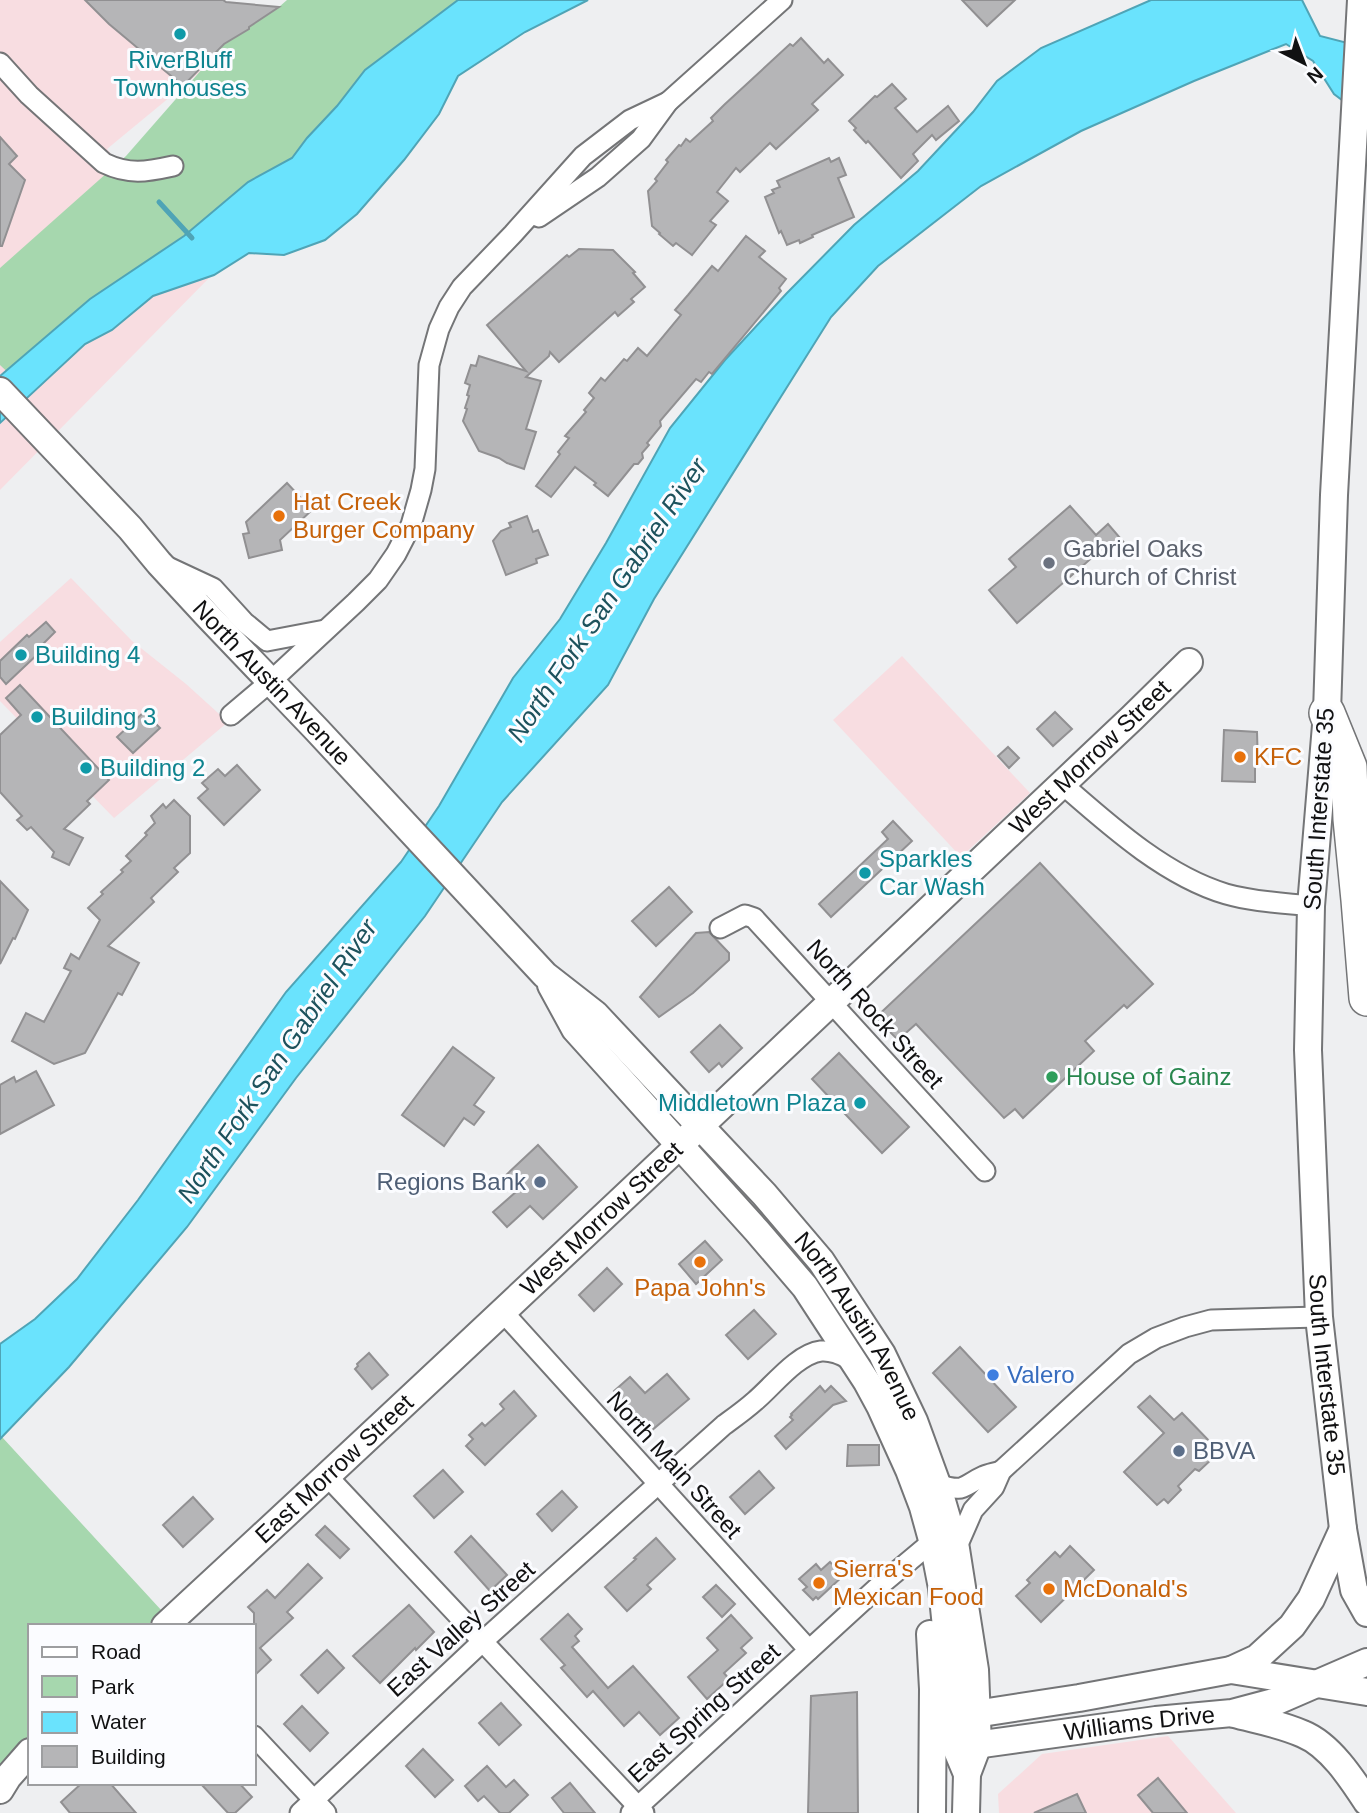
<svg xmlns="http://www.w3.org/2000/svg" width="1367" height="1813" font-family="Helvetica,sans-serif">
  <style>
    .commercial { fill: #f8dde1 }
    .green { fill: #a6d7ae }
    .water { fill: #6ae3fd; stroke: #4fa4b6; stroke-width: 2 }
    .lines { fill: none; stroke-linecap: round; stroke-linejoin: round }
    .stream { stroke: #4fa4b6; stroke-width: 5 }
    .building { fill: #b5b5b7; stroke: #919092; stroke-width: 2 }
    .street-casing { stroke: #747577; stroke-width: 23 }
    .secondary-casing { stroke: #747577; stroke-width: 30 }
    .highway-casing { stroke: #747577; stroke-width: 38 }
    .street { stroke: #fff; stroke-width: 19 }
    .secondary { stroke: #fff; stroke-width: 26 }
    .highway { stroke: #fff; stroke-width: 35 }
    .culture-dot { fill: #0f9aa8; stroke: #fbfcff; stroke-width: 2.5 }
    .food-dot { fill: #e8710a; stroke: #fbfcff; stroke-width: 2.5 }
    .worship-dot { fill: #6b7280; stroke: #fbfcff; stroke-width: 2.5 }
    .leisure-dot { fill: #2e9e5b; stroke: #fbfcff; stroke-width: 2.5 }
    .service-dot { fill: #5c6f8a; stroke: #fbfcff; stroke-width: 2.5 }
    .shop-dot { fill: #3f7fe0; stroke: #fbfcff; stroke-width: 2.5 }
    .labels { text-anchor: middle; stroke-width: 6; stroke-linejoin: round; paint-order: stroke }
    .culture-label { font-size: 24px; fill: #0d838f; stroke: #fbfcff; text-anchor: start }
    .food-label { font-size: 24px; fill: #c56008; stroke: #fbfcff; text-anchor: start }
    .worship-label { font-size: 24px; fill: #5b616d; stroke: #fbfcff; text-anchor: start }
    .street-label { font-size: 24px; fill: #111112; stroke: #fbfcff }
    .leisure-label { font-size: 24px; fill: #27864d; stroke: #fbfcff; text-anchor: start }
    .service-label { font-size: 24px; fill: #4e5e75; stroke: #fbfcff; text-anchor: end }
    .shop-label { font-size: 24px; fill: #366cbe; stroke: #fbfcff; text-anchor: start }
    .water-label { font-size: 26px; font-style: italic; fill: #1d525d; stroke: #fbfcff }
  </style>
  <rect width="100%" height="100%" fill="#eeeff1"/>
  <g class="commercial">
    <path d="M0 0H223L226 2 279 7 107 149 211 276 0 490Z"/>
    <path d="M71 578 132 641 186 684 228 722 114 818 0 701V642Z"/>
    <path d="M902 656 1030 793 961 857 833 720Z"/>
    <path d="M1168 1736 1236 1813H999L998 1794 1042 1754Z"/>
  </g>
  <g class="green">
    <path d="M287 0H458L431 21 337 106 307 138 292 158 248 182 184 236 18 382 0 365V268L126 156 224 44 279 7Z"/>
    <path d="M2 1437 162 1611 147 1626H30V1742L0 1771V1439Z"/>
  </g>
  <g class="water">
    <path d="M458 0H588L525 32 458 76 439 114 404 160 357 214 325 240 284 255 249 253 214 275 153 296 112 330 85 344 0 423V376L90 299 184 236 248 182 292 158 307 138 337 106 365 70Z"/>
    <path d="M1151 0H1302L1320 36 1367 48V119L1334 94 1313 61 1286 44 1194 81 1081 131 981 186 878 266 831 317 654 599 608 685 502 802 425 916 296 1078 187 1227 69 1367 0 1439V1344L35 1319 77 1279 138 1200 286 992 401 862 439 806 513 678 560 619 606 543 670 428 725 360 786 294 854 225 918 171 973 112 997 81 1041 48Z"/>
  </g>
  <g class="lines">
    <path class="stream" d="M159 202 192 238"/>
  </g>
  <g class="building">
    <path d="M85 0H223L226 2 279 7 249 27V29L224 44 183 86 109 24Z"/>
    <path d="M962 0H1015L987 26Z"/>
    <path d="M801 38 824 63 828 59 843 75 812 104 818 110 776 149 770 143 740 172 736 168 717 192 728 201 710 221 716 225 692 255 676 243 673 246 659 234 660 233 652 226 648 191 657 181 655 179 668 162 666 160 679 145 681 146 686 139 690 142 713 121 711 118 724 105 790 44 793 46Z"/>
    <path d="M892 84 906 99 895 108 917 132 948 106 959 121 936 140 932 135 913 154 918 161 901 178 868 141 866 143 854 130 856 128 849 121 875 96 877 97Z"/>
    <path d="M0 137 17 156 9 164 25 180 2 246H0Z"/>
    <path d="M829 158 831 162 839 158 846 175 838 178 854 217 812 235 813 237 800 243 799 240 787 245 781 231 779 233 765 197 774 193 772 190 780 187 777 181Z"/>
    <path d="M746 236 765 251 759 257 786 279 779 288 781 291 712 374 709 372 701 382 696 379 660 421 661 426 647 443 649 445 642 453 643 458 638 464H634L608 496 594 485 596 483 575 467 551 497 536 486 560 454 558 452 569 438 565 436 586 412 584 410 594 398 589 393 601 378 605 381 624 359 627 361 638 348 647 356 681 315 675 310 688 295 712 266 718 271Z"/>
    <path d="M579 249 613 250 635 272 633 273 645 287 631 299 634 302 618 316 615 312 559 362 550 352 549 356 526 377 541 381 526 429 536 432 524 469 507 463 499 458 479 451 463 421 467 409 465 408 469 396 467 395 470 385 465 383 471 365 476 366 479 356 526 371 487 325 567 255 569 257Z"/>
    <path d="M287 483 312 510 280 540 282 550 249 558 243 534 249 533 246 522Z"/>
    <path d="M1070 506 1096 535 1108 524 1126 545 1112 557 1103 548 1017 623 989 590 1016 567 1009 559Z"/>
    <path d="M527 516 533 532 538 530 548 555 536 559 537 563 506 575 493 541 501 531 511 527 509 523Z"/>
    <path d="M46 622 55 632 40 647 42 650 6 684 0 677V661L27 635 29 637Z"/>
    <path d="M20 685 109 780 87 801 90 804 64 829 83 838 69 865 52 857 54 852 31 827 27 830 17 820 22 816 0 792V735L21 715 6 698Z"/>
    <path d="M144 712 160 728 133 753 117 737Z"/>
    <path d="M1055 712 1072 729 1053 746 1037 729Z"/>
    <path d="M1224 730 1257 732 1258 765H1255V782L1222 781Z"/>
    <path d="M1008 747 1019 758 1009 768 998 756Z"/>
    <path d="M237 765 260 790 224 825 198 798 208 789 202 783 218 769 225 776Z"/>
    <path d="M174 800 190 816V853L174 868 178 872 151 898 154 902 108 946 139 963 122 995 118 993 85 1053 54 1064 12 1041 26 1013 44 1022 71 971 64 968 71 954 79 959 100 920 88 908 103 894 101 892 123 872 121 870 131 861 126 856 147 835 145 833 155 823 151 816 163 804 166 808Z"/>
    <path d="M893 821 912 841 831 917 819 904 888 839 882 832Z"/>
    <path d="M1040 863 1153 984 1127 1008 1124 1005 1085 1041 1094 1051 1023 1118 1015 1109 1004 1118 916 1024 898 1040 887 1029 882 1033 871 1022Z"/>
    <path d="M0 881 28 910 15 939 13 938 0 964Z"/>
    <path d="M669 887 692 912 656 946 632 921Z"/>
    <path d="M709 932 729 953V960L693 993 659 1017 640 997 696 933Z"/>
    <path d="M720 1025 742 1048 722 1067 719 1063 709 1072 691 1052Z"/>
    <path d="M453 1047 494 1078 474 1105 484 1112 474 1125 464 1118 444 1146 402 1115Z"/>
    <path d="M839 1053 909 1127 882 1153 812 1079Z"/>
    <path d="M36 1071 54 1105 0 1134V1085L14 1077 16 1082Z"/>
    <path d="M538 1145 577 1187 543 1219 530 1206 507 1227 493 1212 517 1191 504 1177Z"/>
    <path d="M705 1241 722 1260 696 1284 679 1264Z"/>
    <path d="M607 1268 622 1284 594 1311 579 1295Z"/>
    <path d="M754 1310 776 1334 748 1359 726 1335Z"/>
    <path d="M960 1347 1016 1407 988 1432 933 1373Z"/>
    <path d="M369 1353 388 1375 372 1389 355 1369 358 1366 357 1364Z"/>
    <path d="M667 1374 689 1399 651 1431 614 1391 630 1377 645 1393Z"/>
    <path d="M820 1386 825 1392 831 1386 846 1401 833 1405 786 1449 775 1436 793 1420 790 1417 792 1415 791 1414Z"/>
    <path d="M514 1391 536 1416 485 1465 466 1446 473 1439 469 1435 482 1423 485 1426 504 1409 500 1404Z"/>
    <path d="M1150 1396 1174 1420 1182 1413 1216 1448 1210 1454 1213 1458 1199 1471 1195 1469 1178 1486 1181 1490 1168 1503 1164 1499 1157 1505 1124 1472 1164 1433 1138 1407Z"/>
    <path d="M848 1445H879V1465L847 1466Z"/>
    <path d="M443 1470 463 1492 434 1518 414 1496Z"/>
    <path d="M759 1471 774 1488 745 1514 730 1497Z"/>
    <path d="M562 1491 577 1507 552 1531 537 1514Z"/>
    <path d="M193 1497 213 1519 183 1547 163 1525Z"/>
    <path d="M325 1526 349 1549 340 1558 316 1535Z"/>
    <path d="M471 1536 507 1575 490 1591 455 1552Z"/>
    <path d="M656 1538 675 1559 647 1585 651 1589 627 1611 605 1587 636 1559 634 1558Z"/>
    <path d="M1070 1546 1094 1570 1041 1622 1016 1596 1030 1583 1027 1580 1055 1552 1060 1557Z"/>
    <path d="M830 1562 843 1576 818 1599 816 1597 813 1600 803 1590 807 1587 799 1579 816 1564 821 1570Z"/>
    <path d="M308 1564 322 1578 287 1612 293 1618 260 1648 271 1660 254 1676V1613L248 1607 267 1590 275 1598Z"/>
    <path d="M716 1585 735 1604 722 1617 703 1597Z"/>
    <path d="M409 1605 434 1632 416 1650 415 1648 380 1683 353 1656Z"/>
    <path d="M568 1614 582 1629 575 1636 579 1641 572 1647 608 1688 633 1666 679 1718 660 1735 639 1712 624 1726 593 1691 587 1697 561 1668 565 1665 541 1639Z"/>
    <path d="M731 1615 752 1638 741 1648 746 1653 724 1673 729 1679 707 1699 688 1677 718 1650 707 1638Z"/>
    <path d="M327 1650 344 1668 318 1693 301 1675Z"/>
    <path d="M857 1692 858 1813H808L811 1696Z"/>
    <path d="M501 1703 521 1725 499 1745 479 1723Z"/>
    <path d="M302 1706 328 1733 310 1751 284 1724Z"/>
    <path d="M423 1749 453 1780 435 1797 406 1766Z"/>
    <path d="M487 1766 506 1787 514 1780 528 1795 509 1813H500L484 1796 478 1801 465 1786Z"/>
    <path d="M1158 1778 1187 1813H1153L1138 1795Z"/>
    <path d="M82 1783H110L136 1813H70L61 1802Z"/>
    <path d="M200 1783H239L252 1797 235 1813H228Z"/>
    <path d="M570 1783 595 1813H564L552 1798Z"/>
    <path d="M1077 1794 1086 1813H1034Z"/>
  </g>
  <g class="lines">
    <defs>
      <g id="street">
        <path d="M0 63 29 95 104 163C129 175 146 172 173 166"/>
        <path d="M539 217 598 177 641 139 668 102 782 0"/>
        <path d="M168 567 213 588 244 622 267 641 325 630"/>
        <path d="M231 715 270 682 356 602 378 580 396 554 411 525 421 490 425 469 429 365 439 329 449 307 462 287 513 234 583 156 630 120 668 102"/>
        <path d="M1062 784C1109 825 1165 876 1226 894 1254 902 1283 903 1311 906"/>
        <path d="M720 928 745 915 754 918 985 1171"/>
        <path d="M502 1311 809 1650"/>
        <path d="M327 1476 644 1813"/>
        <path d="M937 1484C966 1493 960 1487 984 1476 989 1474 995 1473 1001 1471"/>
        <path d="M956 1549 973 1510 994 1487 1001 1471 1129 1354 1156 1338 1185 1327 1211 1320 1319 1317"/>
        <path d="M254 1736 326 1813"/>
        <path d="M300 1813 483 1641 724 1425C735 1417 745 1410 755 1401 773 1386 797 1354 821 1351 833 1350 843 1356 853 1361"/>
        <path d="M631 1813 878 1587 933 1541"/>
      </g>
      <g id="secondary">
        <path id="s1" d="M1361 0 1334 495 1327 713 1311 906 1308 1050 1319 1317 1343 1529 1354 1590 1367 1613"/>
        <path id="s2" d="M0 391 130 528 159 563 208 616 317 730 545 975 595 1014 764 1194 821 1261 846 1299 882 1354 914 1421 937 1484 956 1549 975 1670 978 1745 967 1774 966 1813"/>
        <path d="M551 985 575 1029 757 1231 805 1287 867 1382 880 1406 909 1470 923 1507 934 1547 942 1588 951 1676 956 1748 967 1774"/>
        <path id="s3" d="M165 1626C490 1326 810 1022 1132 718L1189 662"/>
        <path d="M930 1634 933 1689 932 1813"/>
        <path d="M1231 1670 1257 1658 1292 1626 1311 1599 1343 1529"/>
        <path d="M1234 1714C1257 1720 1281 1724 1303 1734 1330 1745 1352 1779 1367 1802"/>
        <path d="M962 1716 1079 1698 1231 1670 1367 1692"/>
        <path id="s4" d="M961 1747 1156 1720 1232 1713 1277 1701 1367 1662"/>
        <path d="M0 1790 8 1777 30 1752"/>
      </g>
      <path id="highway" d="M1327 713 1349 767 1351 819 1359 900 1367 998"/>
    </defs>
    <use href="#street" class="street-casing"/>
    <use href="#secondary" class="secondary-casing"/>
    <use href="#highway" class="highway-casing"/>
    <use href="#street" class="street"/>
    <use href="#secondary" class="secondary"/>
    <use href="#highway" class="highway"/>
  </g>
  <g class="culture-dot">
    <circle cx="180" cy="34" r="7"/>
    <circle cx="21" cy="655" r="7"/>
    <circle cx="37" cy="717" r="7"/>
    <circle cx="86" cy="768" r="7"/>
    <circle cx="865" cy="873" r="7"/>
    <circle cx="860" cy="1103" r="7"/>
  </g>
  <g class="food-dot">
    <circle cx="279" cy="516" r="7"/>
    <circle cx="1240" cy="757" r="7"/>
    <circle cx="700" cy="1262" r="7"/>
    <circle cx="819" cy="1583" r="7"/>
    <circle cx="1049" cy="1589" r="7"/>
  </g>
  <circle class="worship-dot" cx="1049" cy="563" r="7"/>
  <circle class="leisure-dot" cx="1052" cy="1077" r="7"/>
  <g class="service-dot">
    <circle cx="540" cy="1182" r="7"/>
    <circle cx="1179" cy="1451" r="7"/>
  </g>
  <circle class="shop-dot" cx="993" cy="1375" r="7"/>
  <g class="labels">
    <g class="culture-label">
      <text x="180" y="68" text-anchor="middle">RiverBluff<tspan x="180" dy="28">Townhouses</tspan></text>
      <text x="35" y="663">Building 4</text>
      <text x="51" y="725">Building 3</text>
      <text x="100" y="776">Building 2</text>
      <text x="879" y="867">Sparkles<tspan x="879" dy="28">Car Wash</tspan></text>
      <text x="846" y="1111" text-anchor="end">Middletown Plaza</text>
    </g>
    <g class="food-label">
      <text x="293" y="510">Hat Creek<tspan x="293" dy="28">Burger Company</tspan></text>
      <text x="1254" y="765">KFC</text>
      <text x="700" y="1296" text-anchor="middle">Papa John's</text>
      <text x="833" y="1577">Sierra's<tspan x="833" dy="28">Mexican Food</tspan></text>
      <text x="1063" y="1597">McDonald's</text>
    </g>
    <g class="worship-label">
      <text x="1063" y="557">Gabriel Oaks<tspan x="1063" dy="28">Church of Christ</tspan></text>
    </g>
    <g class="street-label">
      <text dy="8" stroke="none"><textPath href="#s2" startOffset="399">North Austin Avenue</textPath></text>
      <text dy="8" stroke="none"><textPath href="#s3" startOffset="1269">West Morrow Street</textPath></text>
      <text transform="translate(1319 809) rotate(-86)" y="8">South Interstate 35</text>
      <text transform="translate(875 1014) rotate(48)" y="8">North Rock Street</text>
      <text dy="8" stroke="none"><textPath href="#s3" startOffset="597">West Morrow Street</textPath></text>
      <text dy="8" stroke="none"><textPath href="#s2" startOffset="1272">North Austin Avenue</textPath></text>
      <text dy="8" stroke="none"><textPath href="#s1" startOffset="1377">South Interstate 35</textPath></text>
      <text transform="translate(674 1465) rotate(48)" y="8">North Main Street</text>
      <text dy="8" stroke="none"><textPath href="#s3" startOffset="231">East Morrow Street</textPath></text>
      <text transform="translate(461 1629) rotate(-42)" y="8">East Valley Street</text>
      <text transform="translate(704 1713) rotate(-42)" y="8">East Spring Street</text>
      <text dy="8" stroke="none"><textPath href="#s4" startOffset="180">Williams Drive</textPath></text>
    </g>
    <g class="leisure-label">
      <text x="1066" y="1085">House of Gainz</text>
    </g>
    <g class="service-label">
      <text x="526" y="1190">Regions Bank</text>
      <text x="1193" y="1459" text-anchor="start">BBVA</text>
    </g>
    <g class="shop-label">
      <text x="1007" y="1383">Valero</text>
    </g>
    <g class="water-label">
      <text transform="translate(607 600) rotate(-56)" y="9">North Fork San Gabriel River</text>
      <text transform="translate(277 1061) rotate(-56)" y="9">North Fork San Gabriel River</text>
    </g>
  </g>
  <rect x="28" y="1624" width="228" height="161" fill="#fbfcff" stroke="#9d9ea0" stroke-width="2"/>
  <rect x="42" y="1647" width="35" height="10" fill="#ffffff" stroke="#9d9ea0" stroke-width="2"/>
  <text x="91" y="1659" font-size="21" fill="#111112">Road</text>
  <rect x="42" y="1676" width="35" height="21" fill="#a6d7ae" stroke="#9d9ea0" stroke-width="2"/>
  <text x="91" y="1694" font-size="21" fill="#111112">Park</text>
  <rect x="42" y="1712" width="35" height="21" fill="#6ae3fd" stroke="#9d9ea0" stroke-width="2"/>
  <text x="91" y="1729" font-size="21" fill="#111112">Water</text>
  <rect x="42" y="1746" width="35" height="21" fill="#b5b5b7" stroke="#9d9ea0" stroke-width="2"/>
  <text x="91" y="1764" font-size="21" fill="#111112">Building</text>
  <g transform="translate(1304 63) rotate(138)" stroke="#fbfcff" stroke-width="5" paint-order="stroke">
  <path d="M0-5L12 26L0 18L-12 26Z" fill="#111112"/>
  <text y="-10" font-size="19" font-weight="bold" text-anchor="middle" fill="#111112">N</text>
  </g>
</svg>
